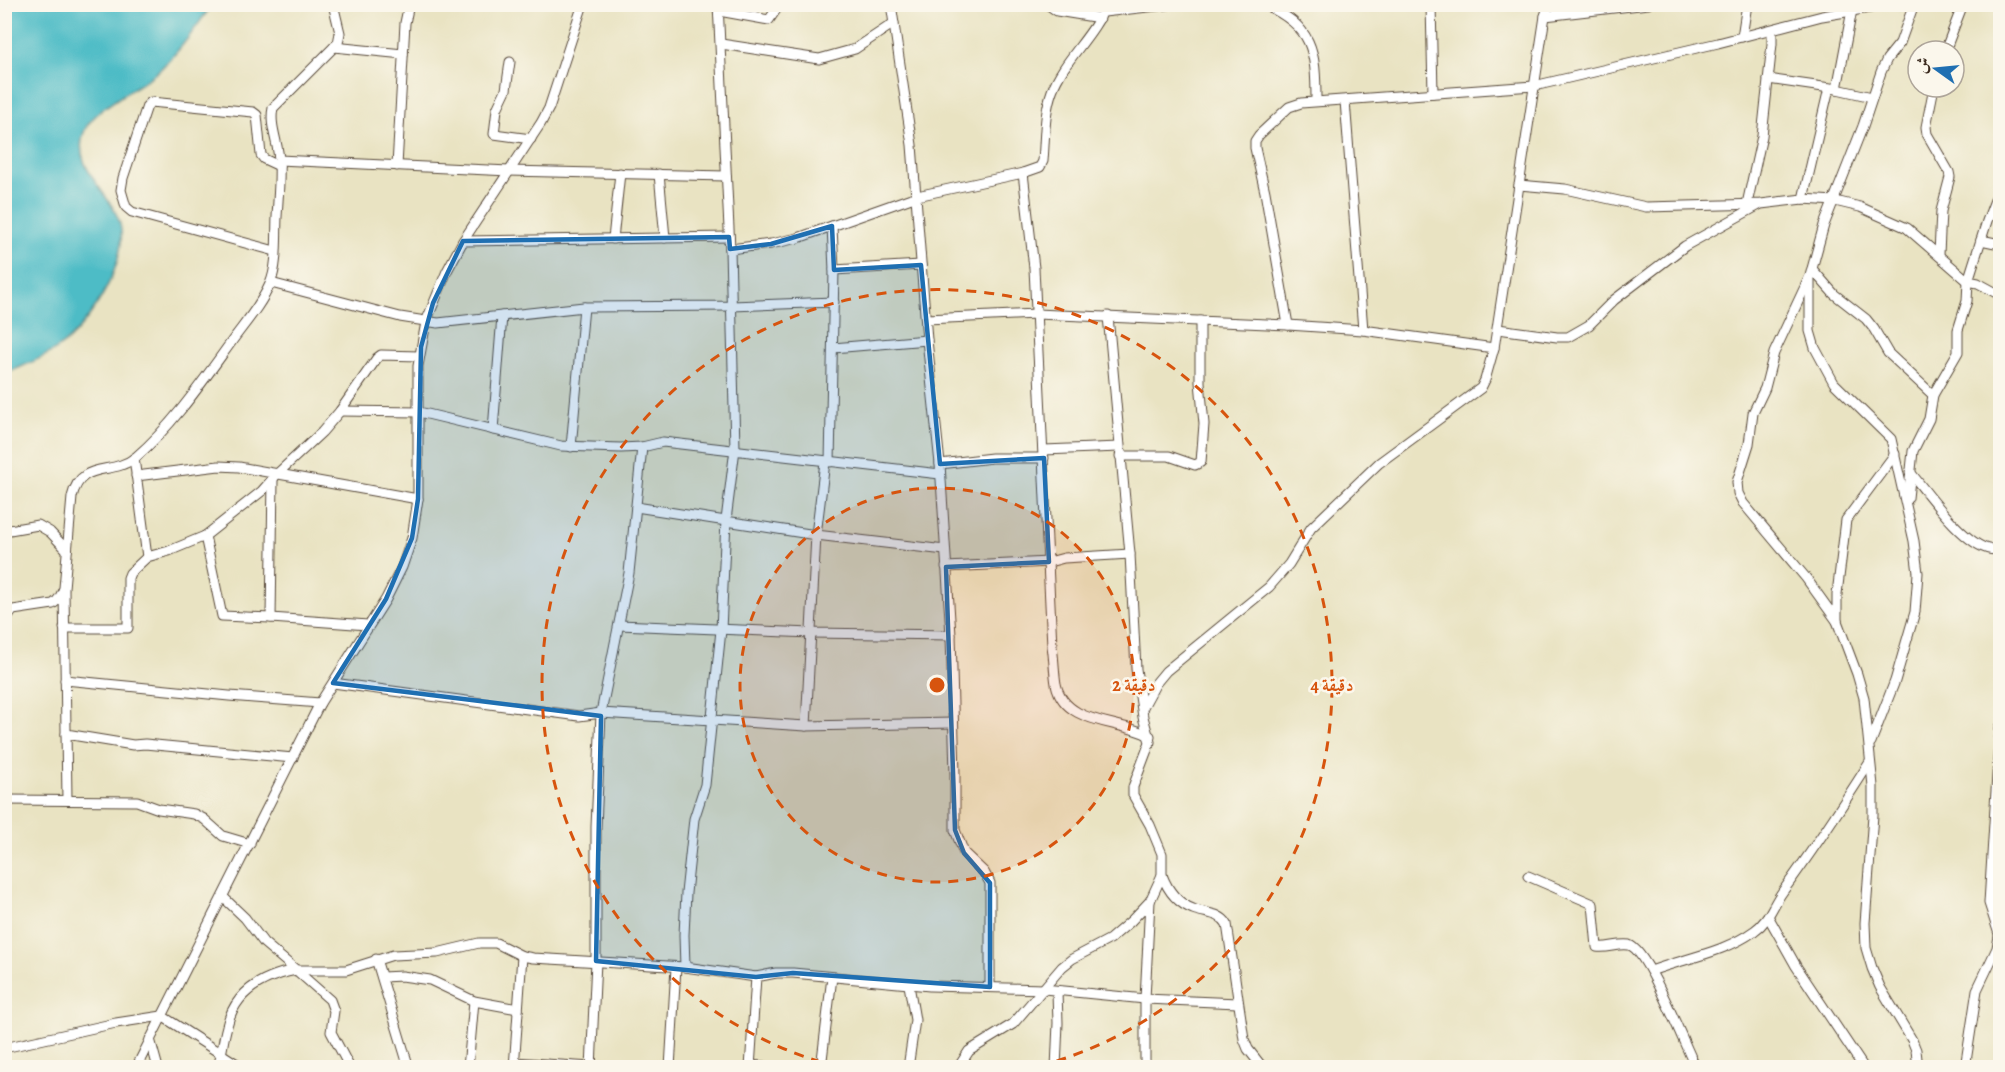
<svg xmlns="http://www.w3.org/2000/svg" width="2005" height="1072" font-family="Alegreya,Amiri,serif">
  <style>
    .water { fill: #4ebcc6; stroke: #447372; stroke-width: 1.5 }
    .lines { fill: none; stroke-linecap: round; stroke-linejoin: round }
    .minor-casing { stroke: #554637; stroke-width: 11 }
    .minor { stroke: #fff; stroke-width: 9 }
    .marked { fill: #1f6fb2; fill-opacity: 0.2; stroke: #1f6fb2; stroke-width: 4.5; stroke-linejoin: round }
    .ring { fill: none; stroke: #d7540e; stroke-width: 3; stroke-dasharray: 10 8 }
    .centre { fill: #d7540e; stroke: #fbf7ec; stroke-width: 3 }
    .ring-label { font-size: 18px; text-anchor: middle; font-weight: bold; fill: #d7540e; stroke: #fbf7ec; stroke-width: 5; stroke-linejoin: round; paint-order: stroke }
  </style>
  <rect width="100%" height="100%" fill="#fbf7ec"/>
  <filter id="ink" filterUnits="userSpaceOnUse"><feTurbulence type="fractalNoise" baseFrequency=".0167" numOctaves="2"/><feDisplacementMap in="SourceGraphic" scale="12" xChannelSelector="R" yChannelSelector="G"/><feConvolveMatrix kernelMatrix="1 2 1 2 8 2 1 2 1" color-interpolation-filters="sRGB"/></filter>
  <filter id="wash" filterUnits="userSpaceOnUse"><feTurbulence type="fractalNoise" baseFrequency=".008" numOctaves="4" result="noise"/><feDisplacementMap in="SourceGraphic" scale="24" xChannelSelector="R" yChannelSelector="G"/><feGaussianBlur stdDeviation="1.35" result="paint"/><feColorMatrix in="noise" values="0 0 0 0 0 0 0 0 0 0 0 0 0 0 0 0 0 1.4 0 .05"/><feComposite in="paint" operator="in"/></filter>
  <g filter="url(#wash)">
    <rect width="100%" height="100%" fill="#e9e3c2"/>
    <path class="water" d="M5 4 212 5C195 28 179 53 157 72 138 88 92 109 84 132 71 165 107 190 118 218 134 256 89 327 58 348 42 359 22 366 5 374Z"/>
  </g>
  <g filter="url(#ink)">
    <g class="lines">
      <defs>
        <g id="minor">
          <path d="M891 4 912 145 927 340 940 464 951 635 955 774V830L964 853 984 872 990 883V987"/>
          <path d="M1047 4 1057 11 1100 18"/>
          <path d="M1263 4C1313 26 1316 50 1316 101"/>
          <path d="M1431 4 1433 93"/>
          <path d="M1914 4 1900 43 1887 59 1881 72 1863 126 1824 225 1810 276 1774 353 1765 388 1753 413 1749 444 1737 482 1738 493 1743 503 1806 578 1837 621 1857 674 1864 698 1873 786V815L1865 923 1866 948 1872 968 1880 987 1912 1040 1916 1050 1918 1068"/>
          <path d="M719 11 769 20 780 4"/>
          <path d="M1104 12 1174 4"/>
          <path d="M1545 16 1648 4"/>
          <path d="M1742 37 1747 4"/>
          <path d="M721 44 819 59 855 49 894 23"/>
          <path d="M334 47 403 54"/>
          <path d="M1945 51 1963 4"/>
          <path d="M510 62 506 90 497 109 494 134 531 139"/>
          <path d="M1768 79 1837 89 1872 97"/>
          <path d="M1934 87 1926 127 1927 134 1949 172 1950 177 1941 211 1939 254"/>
          <path d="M1837 89 1852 10"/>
          <path d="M1345 101 1363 330"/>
          <path d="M279 160 509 171 726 176"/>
          <path d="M397 166 405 23 409 4"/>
          <path d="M1023 173 1034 268 1052 646C1054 658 1054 672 1056 684 1065 726 1119 719 1150 736"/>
          <path d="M659 174 665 238"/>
          <path d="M1519 185 1565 189 1646 207 1761 204 1803 199 1835 201 1860 207 1907 228 1968 281 1978 283 2000 295"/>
          <path d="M1803 199 1829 88"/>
          <path d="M1747 204 1762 136 1772 44V30"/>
          <path d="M613 239 620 173"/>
          <path d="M1981 240 2000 244"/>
          <path d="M463 241 729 237"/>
          <path d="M730 249 771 244 798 238 917 196 1023 173 1040 167 1043 161C1045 138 1044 113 1052 91 1064 59 1094 36 1106 4"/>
          <path d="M275 251 132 212 126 207 121 190 123 178 147 106 151 102 253 112 257 115 261 155 264 159 279 166"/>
          <path d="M1812 269 1834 294 1866 319 1874 329 1888 353 1933 395"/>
          <path d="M834 270 921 265"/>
          <path d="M1810 280V331L1815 348 1834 383 1891 439 1914 541 1918 573 1915 612 1895 681 1871 742"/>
          <path d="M271 283 400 317 438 323 584 307 732 306 834 302"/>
          <path d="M926 319 1036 314 1288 325 1363 330 1494 348"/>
          <path d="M1288 325 1265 192 1255 148V141L1259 135 1289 107 1301 103 1534 86 1718 43 1822 16 1887 5 1917 4"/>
          <path d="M1498 329 1557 337H1568L1589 325 1614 300 1685 246 1759 205"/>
          <path d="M833 348 927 340"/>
          <path d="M340 411 419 412 561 446 621 448 642 447 663 442 940 474"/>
          <path d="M493 430 502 316"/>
          <path d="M571 447 584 307"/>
          <path d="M1044 450 1119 447"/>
          <path d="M1120 456H1169L1195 465 1201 462 1204 424 1200 382V321"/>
          <path d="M134 458 147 557"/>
          <path d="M830 462 834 270 832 226"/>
          <path d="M940 464 992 458H1044"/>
          <path d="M1910 472C1927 492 1972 558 2000 549"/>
          <path d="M136 476 219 466 239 467 418 499"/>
          <path d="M1908 498 1913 451 1929 419 1933 395 1958 352V330L1967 301 1968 281 1987 221 2000 187"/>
          <path d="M636 507 816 535 945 550"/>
          <path d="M4 531 38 525 50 532 67 550"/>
          <path d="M205 536 222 616 271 618 368 625"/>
          <path d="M946 567 1049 562 1064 558 1130 554"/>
          <path d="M64 590 67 800"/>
          <path d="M271 618 273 479"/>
          <path d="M1837 621V594L1846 520 1895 454"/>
          <path d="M619 625 812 633 951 635"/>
          <path d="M64 628H128V578L130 573 147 557 169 551 205 536 262 491 277 474 322 432 340 411 377 358 381 355 419 356"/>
          <path d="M4 635 7 618 13 610 53 604C59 600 61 595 64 588L72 497C81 459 111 477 136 457 173 425 203 381 232 341 245 323 261 305 270 284 278 265 276 238 277 217 278 199 280 180 279 162 279 144 269 126 273 108L338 43 340 33 333 4"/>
          <path d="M65 680 229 696 320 703"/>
          <path d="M333 683 579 716 601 713 806 726 953 723"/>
          <path d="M1143 707 1156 683 1166 671 1269 587 1289 564 1311 528 1379 463 1481 388 1485 380 1494 348 1545 16 1549 4"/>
          <path d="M806 726 816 535 825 462"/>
          <path d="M66 734 133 745 145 744 293 758"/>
          <path d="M4 800 137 801 159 809 194 814 204 819 223 836 250 844"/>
          <path d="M1162 875C1168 891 1177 903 1193 909 1205 914 1220 912 1227 924L1244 1039 1248 1049 1263 1068"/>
          <path d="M1528 876 1593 904 1597 947C1607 949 1619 943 1629 945 1648 950 1685 1047 1696 1068"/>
          <path d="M223 897 245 918 264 943 296 970H346L393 955 437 953 479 943H496L522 956 533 958 685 967 756 977 776 973H793L930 986 1044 989 1145 999 1238 1003"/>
          <path d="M1769 918 1796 966 1864 1068"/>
          <path d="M1999 934 1989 903 2000 727"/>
          <path d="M376 959 409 1068"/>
          <path d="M685 967 684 935 686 893 694 819 705 785 721 630 726 520 735 449 730 249 718 4"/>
          <path d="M1651 971C1685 958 1724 953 1754 931 1769 921 1772 906 1783 891 1814 849 1842 806 1870 762"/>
          <path d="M382 977 402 976 430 980 474 1001 518 1009"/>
          <path d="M150 1039 158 1068"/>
          <path d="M4 1048 116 1023 162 1016 243 1068"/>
          <path d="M515 1062 591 1067"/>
          <path d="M750 1065 785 1068"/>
          <path d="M136 1068 320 703 386 599 402 567 412 538 418 499V366L426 322 447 271 463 241 541 123 549 108 583 4"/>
          <path d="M218 1068C222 1054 223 1040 227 1026 235 991 264 976 296 970L330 1000 334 1011 331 1032 350 1068"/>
          <path d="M468 1068 474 1001"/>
          <path d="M514 1068 522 956"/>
          <path d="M591 1068 596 961V827L601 713 629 573 642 447"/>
          <path d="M670 1068 676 967"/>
          <path d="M750 1068 756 977"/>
          <path d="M821 1068 832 977"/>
          <path d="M908 1068 915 1020 909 985"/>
          <path d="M958 1068 969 1051 1013 1024 1062 967 1072 959 1110 939 1131 921 1150 901 1162 875V854L1150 825 1133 795V787L1150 742 1143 717 1136 669 1130 554 1108 316"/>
          <path d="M1056 1068 1058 1023 1057 991"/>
          <path d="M1145 1068V999L1150 901"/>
          <path d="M1965 1068 1977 990 1997 948 2000 930"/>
        </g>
      </defs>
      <use href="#minor" class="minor-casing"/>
      <use href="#minor" class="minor"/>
    </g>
  </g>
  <path class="marked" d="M832 226 834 270 921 265 940 464 1044 458 1049 562 946 567 955 830 964 853 990 883V987L793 973 756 977 596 961 601 716 333 683 386 599 412 538 418 499 421 347 433 303 463 241 729 237 730 249 771 244Z"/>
  <circle cx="937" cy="685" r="197" fill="#d7540e" fill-opacity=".12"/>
  <g class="ring">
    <circle cx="937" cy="685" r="197"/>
    <path d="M838 1067A395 395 0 1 1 1036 1067"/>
  </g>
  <circle cx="937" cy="685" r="9" class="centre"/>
  <g class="ring-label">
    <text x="1134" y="691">2 دقيقة</text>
    <text x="1332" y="691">4 دقيقة</text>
  </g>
  <rect width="2005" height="1072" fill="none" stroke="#fbf7ec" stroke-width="24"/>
  <g transform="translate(1936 69) rotate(285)"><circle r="28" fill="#fbf7ec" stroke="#aea59a" stroke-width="1.5"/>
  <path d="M0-4.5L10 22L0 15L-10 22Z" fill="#1f6fb2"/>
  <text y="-9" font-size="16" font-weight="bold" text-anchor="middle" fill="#3b2a1e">ش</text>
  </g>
</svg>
